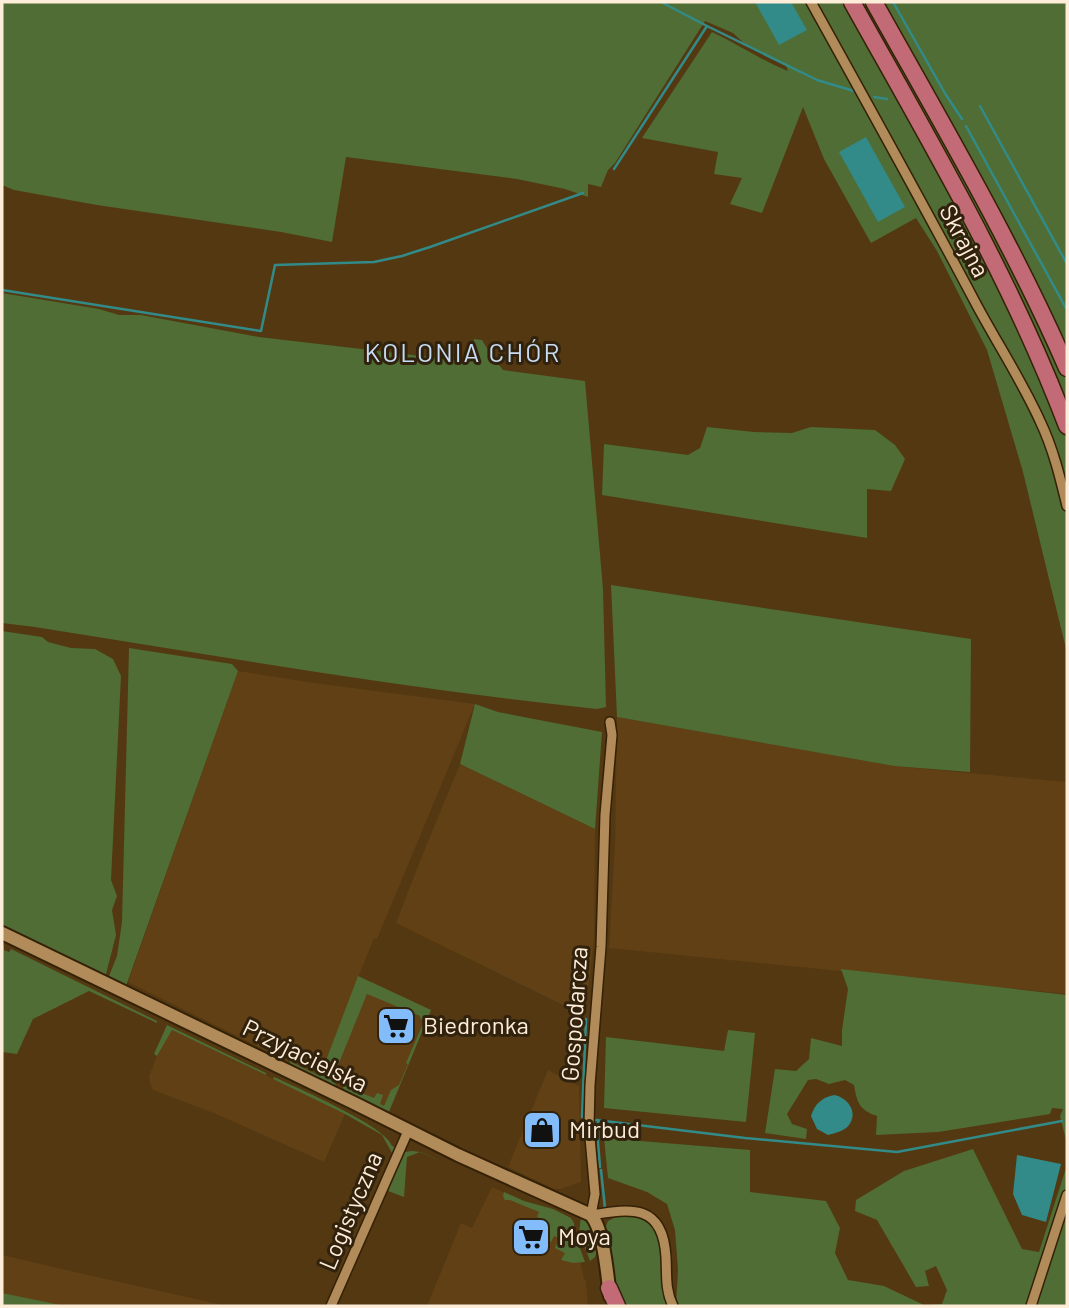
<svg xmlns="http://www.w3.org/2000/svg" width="1069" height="1308" font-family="Barlow,sans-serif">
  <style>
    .built { fill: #604014 }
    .green { fill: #4f6d34 }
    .water { fill: #328b88 }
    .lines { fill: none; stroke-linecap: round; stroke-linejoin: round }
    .stream { stroke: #328b88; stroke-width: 2.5 }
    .street-casing { stroke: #342106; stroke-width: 12 }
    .secondary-casing { stroke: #342106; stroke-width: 16 }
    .highway-casing { stroke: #342106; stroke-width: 19 }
    .street { stroke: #b28b5a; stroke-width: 9 }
    .secondary { stroke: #b28b5a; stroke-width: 12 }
    .highway { stroke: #c26b77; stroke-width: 16 }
    .labels { text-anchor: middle; stroke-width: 6; stroke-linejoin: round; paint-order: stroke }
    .street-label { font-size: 24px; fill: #feedd9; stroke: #31220d }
    .poi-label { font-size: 24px; fill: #feedd9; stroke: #31220d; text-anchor: start }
    .neighbourhood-label { font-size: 26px; letter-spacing: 2px; fill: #c8dcf4; stroke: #31220d }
  </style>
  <rect width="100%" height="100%" fill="#533812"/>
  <g class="built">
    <path d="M238 671 307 682 475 704 377 939 374 938 347 1005 320 1077 128 982Z"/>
    <path d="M617 717 894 766 1067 782V994L609 948 615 842Z"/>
    <path d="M460 764 595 829 594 938 585 1016 396 923 422 856Z"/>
    <path d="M372 982 431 1010 389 1112 330 1083Z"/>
    <path d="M172 1029 345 1114 324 1162 216 1114 153 1090 150 1083 149 1076 157 1056Z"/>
    <path d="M548 1070 579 1086 581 1182 560 1189H554L508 1167Z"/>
    <path d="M492 1187 535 1207 559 1222 580 1260 584 1279 586 1281 588 1306H427L461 1223 472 1228Z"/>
    <path d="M2 1255 75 1272 227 1306H2Z"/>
  </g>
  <g class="green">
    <path d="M2 2H1067V653L1023 472 987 350 937 251 916 218 871 243 824 159 803 107 762 213 730 204 742 178 714 174 718 152 642 138 712 32C738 44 762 61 788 71L786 66 746 45 733 33 705 21 615 163 608 170 601 187 588 184V197L565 189 517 179 346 157 332 242 281 232 97 205 14 190 2 185Z"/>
    <path d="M2 293 99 309 119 315H141L259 337 464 361 474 348V339L482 340 492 356 503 370 585 381 603 589 606 707 597 709C409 689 222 657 35 627L2 623Z"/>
    <path d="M707 427 754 432 792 433 811 427 875 430 895 445 905 459 891 491 867 489V538L602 495 604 444 688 455 700 448Z"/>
    <path d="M611 585 971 639 970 772 894 766 617 717Z"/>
    <path d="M2 631 42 637 48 642 71 648 95 649 113 659 121 676 111 880 117 896 112 910 116 935 106 974 103 977 2 928Z"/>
    <path d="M129 648 232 664 238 671 126 986 109 976 117 956 122 922Z"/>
    <path d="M475 704 498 712 602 732 595 829 460 764Z"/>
    <path d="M2 945 4 946V950L9 952 11 949 157 1021V1023L89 991 33 1019 17 1054 2 1052Z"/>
    <path d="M841 969 1067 995V1144L1060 1116 1063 1109 1052 1108 1050 1114 938 1132 876 1135 877 1116C859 1110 857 1102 854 1085L845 1080 829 1084 816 1079 808 1080 787 1114 792 1124 807 1129 806 1139 765 1133 775 1069 796 1071 809 1059 811 1038 842 1046V1030L848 989Z"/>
    <path d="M358 976 431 1010 388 1114 345 1094 343 1087 346 1083 351 1082 349 1088 374 1098 377 1093 383 1095 380 1104 384 1106 391 1090 399 1085 408 1064 406 1063 424 1021 420 1018V1016L367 994 337 1068 342 1071 335 1085 331 1086 291 1067 290 1065V1059L291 1062 320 1076Z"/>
    <path d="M167 1025 266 1073V1075L172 1030 157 1056 154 1054Z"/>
    <path d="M728 1030 755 1033 746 1122 604 1108 606 1037 724 1051Z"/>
    <path d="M274 1077C297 1088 386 1126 392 1146L395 1147 392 1153 382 1135 345 1114 273 1079Z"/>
    <path d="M604 1138 750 1150V1192L826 1201 840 1228 835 1253 848 1280 884 1286 924 1305 942 1304 947 1290 936 1266 925 1271 929 1286 916 1287 877 1220 855 1211 856 1200 904 1171 973 1149 1022 1249 1039 1252 1067 1165V1306H676L678 1270 675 1230 667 1204 647 1192 608 1178Z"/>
    <path d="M412 1151 421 1152 448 1164 420 1152 407 1157 404 1197 388 1191 405 1152Z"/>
    <path d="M504 1192 524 1201 553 1209 571 1218 574 1223 575 1235 585 1262 573 1263 561 1260 565 1253 555 1248 559 1238 554 1236 551 1242 544 1237 545 1232 533 1226 535 1223 541 1225 543 1219 537 1217 539 1212 510 1200H505L503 1196Z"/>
    <path d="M618 1216C672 1215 656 1254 663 1290 664 1295 666 1301 668 1306H622L610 1261 604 1231 608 1221Z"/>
    <path d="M581 1217C593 1227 601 1242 595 1257L590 1261 579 1232Z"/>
    <path d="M2 1293 65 1306H67H2Z"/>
  </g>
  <g class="water">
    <path d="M755 2H791L807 30 779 45Z"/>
    <path d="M866 137 905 207 878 222 839 152Z"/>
    <path d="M834 1095C847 1097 859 1112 849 1125 845 1131 835 1133 828 1135L817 1129 811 1116C815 1104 821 1098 834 1095Z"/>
    <path d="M1017 1155 1061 1164 1046 1222 1022 1215 1013 1194Z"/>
  </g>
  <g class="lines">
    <g class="stream">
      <path d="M661 2 707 26"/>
      <path d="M893 2 946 95 962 119"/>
      <path d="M874 97 887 99"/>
      <path d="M980 106 1067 264"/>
      <path d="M966 126 1067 310"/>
      <path d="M614 169 707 26 817 80 854 91"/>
      <path d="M2 290 261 331 275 265 374 262 402 256 430 247 583 193"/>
      <path d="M582 1117 586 1019"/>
      <path d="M596 1120 745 1138 897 1152 1062 1121"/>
      <path d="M598 1120V1142L600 1167"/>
      <path d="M601 1170 605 1208"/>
    </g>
    <defs>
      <g id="street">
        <path d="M811 2C866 101 921 200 974 300 995 340 1021 379 1040 421 1053 448 1060 477 1067 506"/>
        <path d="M610 722 612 735 605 815 601 947 590 1085 589 1126 595 1194 591 1215C632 1208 663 1204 666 1257 667 1275 665 1290 673 1306"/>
        <path d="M331 1306 408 1131"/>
        <path d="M1031 1306 1067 1195"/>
      </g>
      <path id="secondary" d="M2 933 354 1103 458 1155 591 1215C604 1230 607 1274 610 1296"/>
      <g id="highway">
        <path d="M852 2C929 140 1011 278 1067 426"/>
        <path d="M874 2C941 122 1012 242 1067 368"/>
        <path d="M609 1288 617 1306"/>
      </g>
    </defs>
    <use href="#street" class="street-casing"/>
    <use href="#secondary" class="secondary-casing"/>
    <use href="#highway" class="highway-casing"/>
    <use href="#street" class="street"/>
    <use href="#secondary" class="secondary"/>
    <use href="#highway" class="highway"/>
  </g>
  <defs>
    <symbol id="supermarket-square" viewBox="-11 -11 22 22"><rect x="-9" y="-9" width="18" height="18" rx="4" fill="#83bcfb" stroke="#31220d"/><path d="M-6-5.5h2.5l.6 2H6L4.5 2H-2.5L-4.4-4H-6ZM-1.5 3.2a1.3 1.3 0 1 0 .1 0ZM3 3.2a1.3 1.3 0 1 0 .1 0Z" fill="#111"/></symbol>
    <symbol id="shop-square" viewBox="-11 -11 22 22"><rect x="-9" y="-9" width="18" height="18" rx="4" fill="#83bcfb" stroke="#31220d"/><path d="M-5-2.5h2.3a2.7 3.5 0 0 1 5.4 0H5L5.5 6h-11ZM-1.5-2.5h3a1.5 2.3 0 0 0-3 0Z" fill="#111"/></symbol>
  </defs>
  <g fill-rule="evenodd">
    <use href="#supermarket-square" x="374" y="1004" width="44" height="44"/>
    <use href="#shop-square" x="520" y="1108" width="44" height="44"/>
    <use href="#supermarket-square" x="509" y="1215" width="44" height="44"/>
  </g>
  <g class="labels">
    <g class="street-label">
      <text transform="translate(964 241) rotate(62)" y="8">Skrajna</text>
      <text transform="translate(575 1014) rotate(-86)" y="8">Gospodarcza</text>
      <text transform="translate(305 1056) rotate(26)" y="8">Przyjacielska</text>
      <text transform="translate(351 1211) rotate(-67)" y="8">Logistyczna</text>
    </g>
    <g class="poi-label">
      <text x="423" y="1034">Biedronka</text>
      <text x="569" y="1138">Mirbud</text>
      <text x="558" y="1245">Moya</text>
    </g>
    <g class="neighbourhood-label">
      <text x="463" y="362">KOLONIA CHÓR</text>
    </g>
  </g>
  <rect width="1069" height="1308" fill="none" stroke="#feedd9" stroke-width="7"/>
</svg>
